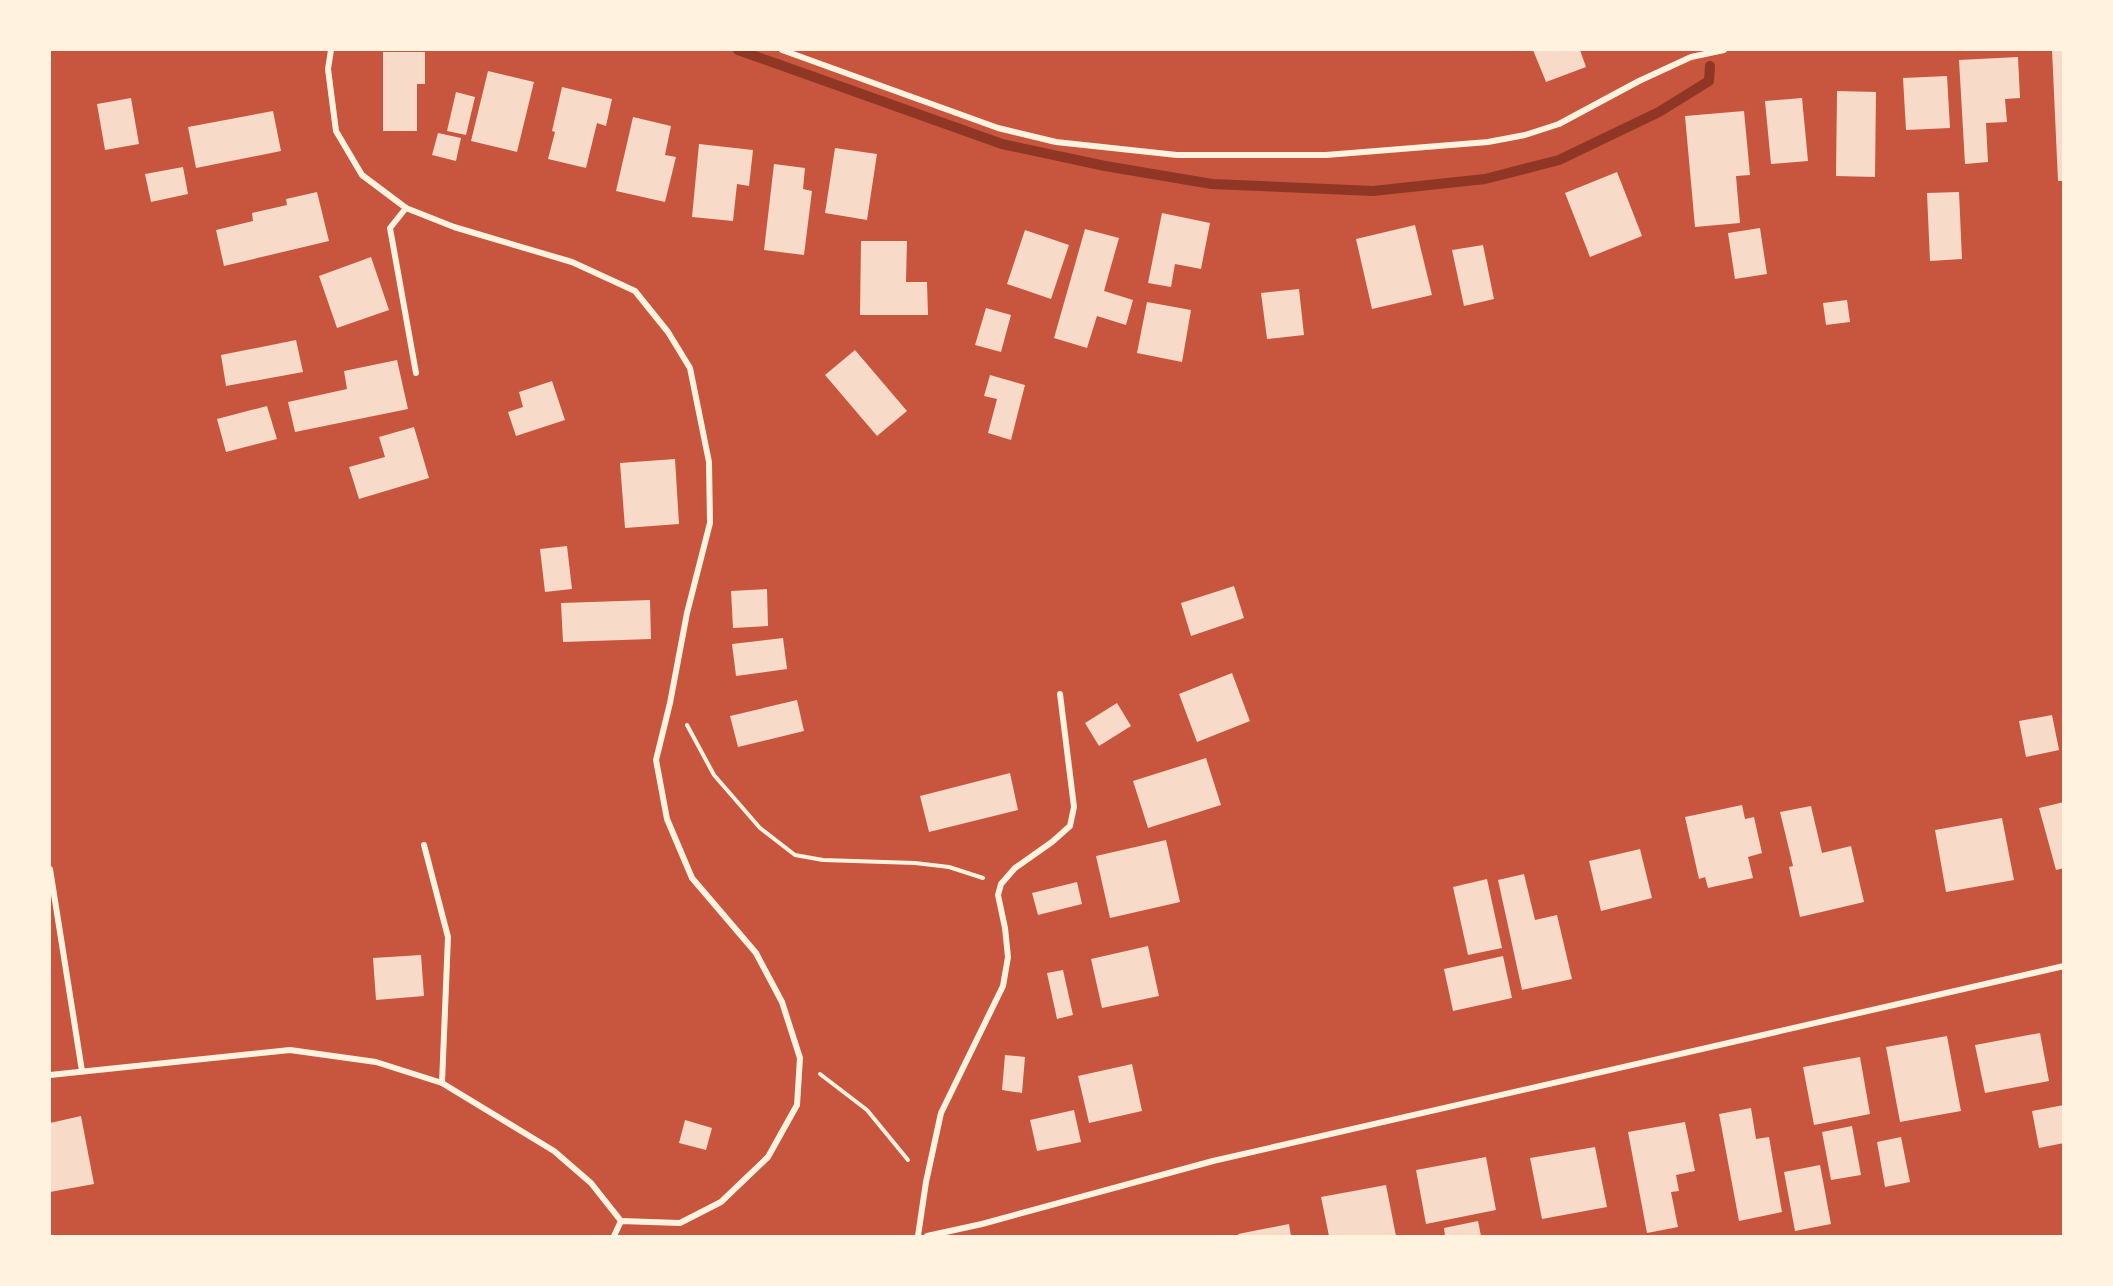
<svg xmlns="http://www.w3.org/2000/svg" width="2113" height="1286" font-family="Manrope,sans-serif">
  <style>
    .lines { fill: none; stroke-linecap: round; stroke-linejoin: round }
    .stream { stroke: #8f3625; stroke-width: 10 }
    .building { fill: #f7dbc8 }
    .path { stroke: #fff3e0; stroke-width: 4 }
    .minor { stroke: #fff3e0; stroke-width: 6 }
  </style>
  <rect width="100%" height="100%" fill="#c8553d"/>
  <g class="lines">
    <path class="stream" d="M738 50 1002 144 1105 166 1212 184 1373 191 1485 179 1559 160 1659 112 1709 81 1710 66"/>
  </g>
  <g class="building">
    <path d="M1533 50H1580L1586 67 1546 82Z"/>
    <path d="M2052 50H2064V181H2058Z"/>
    <path d="M383 52H425V84H417V131H383Z"/>
    <path d="M2018 57 2020 98 2005 99 2007 122 1986 123 1988 162 1965 164 1959 60Z"/>
    <path d="M488 71 534 82 517 152 471 141Z"/>
    <path d="M1947 76 1950 128 1906 130 1903 78Z"/>
    <path d="M562 87 612 99 606 126 597 123 586 168 548 159 555 132 552 131Z"/>
    <path d="M1837 91 1876 92 1875 177 1836 176Z"/>
    <path d="M456 92 475 97 466 135 447 131Z"/>
    <path d="M131 98 139 144 105 150 97 104Z"/>
    <path d="M1802 98 1808 161 1771 164 1765 101Z"/>
    <path d="M273 111 281 151 196 168 188 127Z"/>
    <path d="M1744 111 1750 175 1736 176 1740 223 1695 227 1685 116Z"/>
    <path d="M633 117 671 126 665 155 676 157 665 202 616 191Z"/>
    <path d="M438 133 461 138 456 161 432 155Z"/>
    <path d="M699 144 753 150 749 186 737 184 733 221 692 217Z"/>
    <path d="M835 148 877 154 867 220 825 213Z"/>
    <path d="M774 164 805 168 803 189 812 191 804 255 764 250Z"/>
    <path d="M183 167 188 194 151 202 145 174Z"/>
    <path d="M1617 172 1642 236 1590 257 1565 193Z"/>
    <path d="M317 192 329 241 224 266 216 230 253 221 252 213 287 205 286 199Z"/>
    <path d="M1959 192 1962 259 1930 261 1927 193Z"/>
    <path d="M1162 213 1210 223 1201 269 1175 264 1171 287 1148 283Z"/>
    <path d="M1415 225 1432 295 1372 309 1356 239Z"/>
    <path d="M1760 228 1767 274 1735 279 1728 233Z"/>
    <path d="M1085 229 1119 238 1104 291 1133 300 1126 325 1097 316 1087 348 1054 338Z"/>
    <path d="M1025 230 1069 245 1051 299 1007 284Z"/>
    <path d="M861 241H907L906 282H927L928 315H860Z"/>
    <path d="M1483 245 1494 299 1464 306 1452 250Z"/>
    <path d="M371 257 389 310 337 328 319 276Z"/>
    <path d="M1299 289 1304 335 1267 339 1261 293Z"/>
    <path d="M1847 300 1850 322 1826 325 1823 303Z"/>
    <path d="M1147 302 1191 310 1182 362 1137 353Z"/>
    <path d="M986 308 1011 315 1001 352 975 345Z"/>
    <path d="M296 340 303 372 226 386 221 355Z"/>
    <path d="M855 350 907 411 877 436 825 375Z"/>
    <path d="M397 360 408 409 295 432 288 402 347 389 344 371Z"/>
    <path d="M990 375 1025 385 1011 440 988 433 997 399 984 396Z"/>
    <path d="M552 381 565 420 516 436 508 412 523 407 519 392Z"/>
    <path d="M267 406 277 439 226 452 217 419Z"/>
    <path d="M414 427 429 478 359 499 349 467 385 457 379 437Z"/>
    <path d="M675 459 679 524 625 528 620 463Z"/>
    <path d="M567 546 572 589 545 592 540 549Z"/>
    <path d="M1234 586 1244 618 1191 636 1181 603Z"/>
    <path d="M767 589 768 626 733 628 731 591Z"/>
    <path d="M650 600 651 639 563 642 561 603Z"/>
    <path d="M783 638 787 669 736 676 732 644Z"/>
    <path d="M1232 673 1250 721 1197 742 1179 694Z"/>
    <path d="M797 700 804 731 738 747 730 716Z"/>
    <path d="M1117 703 1131 726 1099 746 1085 723Z"/>
    <path d="M2052 715 2059 750 2026 757 2019 721Z"/>
    <path d="M1206 758 1221 805 1148 828 1133 781Z"/>
    <path d="M1010 773 1018 810 929 832 920 796Z"/>
    <path d="M2064 802V868L2056 870 2039 808Z"/>
    <path d="M1742 805 1745 819 1754 817 1762 853 1748 857 1753 878 1708 888 1705 877 1699 879 1685 817Z"/>
    <path d="M1811 806 1822 853 1851 846 1864 902 1800 917 1789 867 1793 866 1780 812Z"/>
    <path d="M2002 818 2014 880 1946 892 1935 830Z"/>
    <path d="M1166 840 1180 902 1110 918 1096 856Z"/>
    <path d="M1640 849 1652 898 1601 911 1589 861Z"/>
    <path d="M1524 874 1535 920 1557 915 1572 979 1522 990 1498 880Z"/>
    <path d="M1487 879 1502 948 1468 955 1453 887Z"/>
    <path d="M1077 882 1082 904 1038 915 1032 893Z"/>
    <path d="M1148 946 1159 996 1102 1008 1091 959Z"/>
    <path d="M421 955 424 996 376 1000 373 958Z"/>
    <path d="M1503 956 1512 998 1453 1011 1444 969Z"/>
    <path d="M1063 970 1073 1015 1057 1019 1047 973Z"/>
    <path d="M2040 1033 2049 1081 1985 1093 1975 1045Z"/>
    <path d="M1947 1036 1961 1111 1900 1122 1886 1047Z"/>
    <path d="M1005 1055 1025 1057 1022 1093 1002 1090Z"/>
    <path d="M1860 1057 1870 1114 1814 1125 1803 1067Z"/>
    <path d="M1132 1064 1142 1111 1089 1123 1078 1076Z"/>
    <path d="M2064 1105V1143L2039 1148 2032 1111Z"/>
    <path d="M1751 1108 1756 1139 1769 1137 1782 1212 1739 1221 1719 1114Z"/>
    <path d="M1074 1110 1081 1142 1037 1151 1030 1120Z"/>
    <path d="M81 1116 94 1184 50 1192V1123Z"/>
    <path d="M685 1120 712 1128 706 1150 679 1143Z"/>
    <path d="M1685 1122 1695 1171 1676 1175 1679 1191 1671 1192 1678 1227 1647 1233 1628 1132Z"/>
    <path d="M1852 1126 1861 1175 1831 1180 1822 1132Z"/>
    <path d="M1901 1137 1910 1182 1885 1187 1877 1142Z"/>
    <path d="M1595 1147 1607 1207 1542 1219 1530 1158Z"/>
    <path d="M1486 1157 1496 1210 1426 1224 1416 1170Z"/>
    <path d="M1820 1165 1831 1224 1795 1231 1784 1172Z"/>
    <path d="M1386 1185 1396 1236H1329L1321 1197Z"/>
    <path d="M1478 1221 1481 1236H1445L1444 1228Z"/>
    <path d="M1289 1224 1291 1236H1239L1238 1234Z"/>
  </g>
  <g class="lines">
    <g class="path">
      <path d="M687 725 714 775 760 828 795 855 823 860 915 863 949 867 983 878"/>
      <path d="M820 1074 867 1110 908 1160"/>
    </g>
    <g class="minor">
      <path d="M331 50 328 69 336 131 362 175 406 208 454 227 572 262 635 291 668 332 690 368 709 462 710 523 687 613 670 703 656 760 667 819 692 878 756 953 782 1002 800 1058 797 1105 768 1157 721 1202 680 1223 621 1221 614 1236"/>
      <path d="M782 50 998 128 1056 142 1177 155H1326L1488 142 1525 135 1559 124 1639 81 1691 57 1724 50"/>
      <path d="M406 208 390 228 416 373"/>
      <path d="M424 845 448 937 442 1083"/>
      <path d="M50 869 82 1071"/>
      <path d="M50 1075 290 1050 376 1062 442 1083 554 1151 591 1183 621 1221"/>
      <path d="M918 1236 926 1182 941 1113 1003 986 1008 957 1005 928 998 895 1001 884 1015 868 1052 842 1070 826 1074 807 1060 694"/>
      <path d="M927 1236 982 1224 1213 1161 2064 966"/>
    </g>
  </g>
  <rect width="2113" height="1286" fill="none" stroke="#fff3e0" stroke-width="102"/>
</svg>
